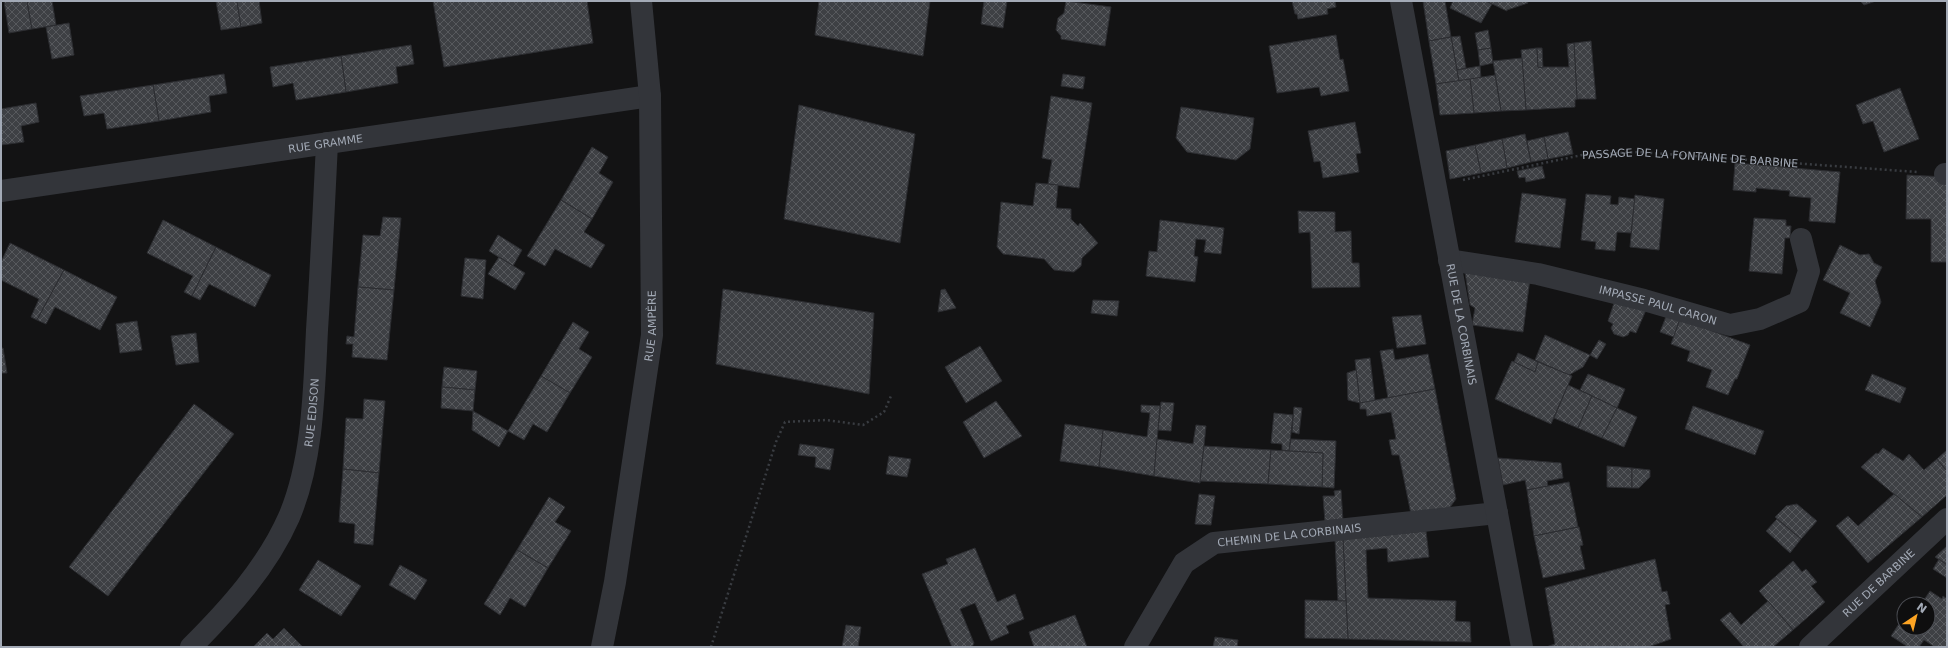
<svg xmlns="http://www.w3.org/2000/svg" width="1948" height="648" font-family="'DejaVu Sans',sans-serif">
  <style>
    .building { fill: url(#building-cross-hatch); stroke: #2c2d31 }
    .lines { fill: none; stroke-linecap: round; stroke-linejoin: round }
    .path { stroke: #393c41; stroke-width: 2.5; stroke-dasharray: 2 3; stroke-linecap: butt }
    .minor { stroke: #33353a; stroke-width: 22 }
    .tertiary { stroke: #33353a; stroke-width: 22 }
    .labels { text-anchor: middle; stroke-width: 3.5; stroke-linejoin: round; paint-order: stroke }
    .street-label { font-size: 11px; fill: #a3aab6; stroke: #0e0e0f }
  </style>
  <defs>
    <pattern id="building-cross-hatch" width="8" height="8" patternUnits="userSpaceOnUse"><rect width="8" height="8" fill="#3e4044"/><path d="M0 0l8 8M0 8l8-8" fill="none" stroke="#57595d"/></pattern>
  </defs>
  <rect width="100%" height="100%" fill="#131314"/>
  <g class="building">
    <path d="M4 1H27L32 29 9 33Z"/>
    <path d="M27 1H52L56 25 32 29Z"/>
    <path d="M216 1H237L241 27 221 30Z"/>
    <path d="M237 1H259L262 23 241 27Z"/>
    <path d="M433 1H587L593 43 444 67Z"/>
    <path d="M819 1H930L923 56 815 35Z"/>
    <path d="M984 1H1007L1003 28 981 24Z"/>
    <path d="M1066 1 1111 7 1105 46 1061 39V36L1056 30 1058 18 1064 13Z"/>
    <path d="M1292 1H1335L1336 7 1327 9 1328 14 1298 19 1297 14H1295Z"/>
    <path d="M1423 1H1445L1451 37 1429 41Z"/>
    <path d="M1453 1H1486L1492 4 1481 23 1450 8Z"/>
    <path d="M1486 1H1527L1528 3 1507 10V11Z"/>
    <path d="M1860 1H1876L1864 5Z"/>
    <path d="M69 23 74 55 52 59 46 27Z"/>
    <path d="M1488 30 1491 48 1478 50 1475 33Z"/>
    <path d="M1336 35 1340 60 1343 59 1349 91 1321 96 1319 87 1277 93 1269 46Z"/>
    <path d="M1460 36 1466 68 1457 70 1451 37Z"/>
    <path d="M1451 37 1459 81 1436 84 1429 41Z"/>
    <path d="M1591 41 1596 99H1577L1574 43Z"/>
    <path d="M1574 43 1577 99 1575 100V107L1526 110 1521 50 1537 48 1538 67H1569L1567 44Z"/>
    <path d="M411 45 414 64 396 67 398 83 346 92 341 56Z"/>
    <path d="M1491 48 1493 63 1480 66 1478 50Z"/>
    <path d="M1537 48H1542L1543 68 1538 67Z"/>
    <path d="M341 56 346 92 296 100 293 83 273 87 270 67Z"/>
    <path d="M1522 58 1526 110 1501 111 1493 61Z"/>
    <path d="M1480 66 1481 78 1459 81 1457 70Z"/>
    <path d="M224 74 227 93 209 96 211 112 159 121 153 85Z"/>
    <path d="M1063 74 1085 77 1083 89 1061 86Z"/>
    <path d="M1495 75 1501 111 1474 113 1470 79Z"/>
    <path d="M1470 79 1474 113 1440 115 1436 84Z"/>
    <path d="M153 85 159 121 107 129 104 113 84 116 80 96Z"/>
    <path d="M1900 88 1919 139 1884 152 1873 121 1863 124 1856 105Z"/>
    <path d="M1051 96 1092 103 1079 188 1048 184 1052 160 1042 158Z"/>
    <path d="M36 103 39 122 21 126 24 142 1 145V109Z"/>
    <path d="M799 105 915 134 900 243 784 219Z"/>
    <path d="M1181 107 1254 118 1250 149 1236 160 1187 152 1176 138Z"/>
    <path d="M1355 122 1361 153 1356 154 1359 172 1323 178 1320 161 1314 162 1308 131Z"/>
    <path d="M1568 132 1573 154 1548 159 1544 137Z"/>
    <path d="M1525 134 1531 162 1507 168 1502 139Z"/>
    <path d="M1544 137 1548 159 1531 162 1527 141Z"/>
    <path d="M1502 139 1507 168 1481 173 1475 145Z"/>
    <path d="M1475 145 1481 173 1450 179 1446 151Z"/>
    <path d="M592 147 608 157 599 173 613 182 592 219 561 200Z"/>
    <path d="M1735 163 1840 172 1835 223 1809 221 1811 198 1789 196 1790 191 1756 188V192L1733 190Z"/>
    <path d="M1542 166 1545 178 1526 182 1525 177 1519 178 1517 171Z"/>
    <path d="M1907 175 1947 177V262H1931V219H1906Z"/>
    <path d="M1036 183 1058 185 1056 208 1071 209V219L1078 226 1080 223 1098 243 1082 258 1081 266 1074 272 1054 270 1044 259 1003 254 997 247 1001 202 1033 206Z"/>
    <path d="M1522 193 1566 199 1560 248 1515 242Z"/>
    <path d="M1586 194 1611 196 1610 204 1618 205 1619 197 1635 199 1631 233 1617 232 1615 251 1595 249 1596 242 1581 240Z"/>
    <path d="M1635 195 1664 199 1659 250 1630 247Z"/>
    <path d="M561 200 592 219 584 232 605 245 591 268 555 249 545 266 527 256Z"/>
    <path d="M1298 211 1335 212V232L1351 231 1352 263H1359L1360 287 1312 288 1310 232 1299 233Z"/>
    <path d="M383 217 401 218 394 290 358 287 363 235 380 236Z"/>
    <path d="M1754 218 1786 220V226H1791L1790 238H1785L1782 274 1749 271Z"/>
    <path d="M163 220 216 247 192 296 184 292 193 276 147 253Z"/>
    <path d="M1160 220 1224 228 1221 254 1204 252 1206 240 1196 239 1194 256 1198 257 1195 282 1146 276 1149 251 1157 252Z"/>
    <path d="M498 235 522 250 513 266 489 251Z"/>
    <path d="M10 243 64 270 37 320 31 317 39 299 1 280V262Z"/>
    <path d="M1840 245 1860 255 1869 254 1874 263 1882 267 1875 281 1881 302 1870 327 1840 313 1850 293 1823 280Z"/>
    <path d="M216 247 271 275 255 307 209 284 200 300 192 296Z"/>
    <path d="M499 257 525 273 515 290 488 274Z"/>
    <path d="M465 258 486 260 483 299 461 296Z"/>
    <path d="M64 270 117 297 100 330 55 307 46 324 37 320Z"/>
    <path d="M1465 272 1530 279 1523 332 1472 325 1475 308 1470 305Z"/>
    <path d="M358 287 394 290 387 360 352 357 353 344H346L347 336 354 337Z"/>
    <path d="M723 289 874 313 869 394 716 364Z"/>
    <path d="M945 289 956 308 938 312 941 290Z"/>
    <path d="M1093 300 1119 301 1117 316 1091 313Z"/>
    <path d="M1615 300 1646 310 1636 333 1630 331 1628 335 1623 337 1614 334 1611 328 1613 324 1608 321Z"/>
    <path d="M1667 314 1680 319 1674 337 1660 332Z"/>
    <path d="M1421 315 1426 344 1397 348 1392 317Z"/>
    <path d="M1680 319 1750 345 1737 379H1735L1728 395 1706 387 1712 370 1687 361 1690 351 1671 344Z"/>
    <path d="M137 321 142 350 120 353 116 324Z"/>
    <path d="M573 322 589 332 579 349 592 357 570 393 541 376Z"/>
    <path d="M196 333 199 362 176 365 171 336Z"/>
    <path d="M1545 335 1590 355 1583 367 1569 375 1535 360Z"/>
    <path d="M1599 340 1606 344 1597 359 1590 355Z"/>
    <path d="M980 346 1002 381 966 403 945 367Z"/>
    <path d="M1 348H3L7 373H1Z"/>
    <path d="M1393 349 1395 360 1428 354 1435 389 1388 398 1380 351Z"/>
    <path d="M1518 353 1538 362 1535 372 1514 362Z"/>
    <path d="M1370 358 1375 401 1360 403 1355 360Z"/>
    <path d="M1512 361 1535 372 1538 362 1572 376 1551 424 1495 399Z"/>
    <path d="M444 367 477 371 475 390 442 387Z"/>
    <path d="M1356 370 1360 403 1348 400 1347 373Z"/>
    <path d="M1588 374 1625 389 1617 408 1580 390Z"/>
    <path d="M1872 374 1906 388 1900 403 1865 390Z"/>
    <path d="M541 376 570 393 547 432 533 424 524 440 508 431Z"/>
    <path d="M1568 385 1592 396 1578 428 1554 418Z"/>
    <path d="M442 387 475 390 473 411 441 408Z"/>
    <path d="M1435 389 1456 499 1448 510 1411 514 1399 455H1392L1389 440 1396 439 1391 412 1367 416 1366 409H1360V403Z"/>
    <path d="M1592 396 1617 408 1602 438 1578 428Z"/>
    <path d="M364 399 385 401 379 473 343 469 346 418 363 419Z"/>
    <path d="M996 401 1022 436 984 458 963 422Z"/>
    <path d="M1161 402 1174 403 1171 431 1158 430Z"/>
    <path d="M194 404 234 434 108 596 69 567Z"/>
    <path d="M1141 405 1160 406 1154 476 1101 467 1099 466 1103 430 1147 437 1150 413 1141 412Z"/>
    <path d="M1693 406 1764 431 1755 455 1685 429Z"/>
    <path d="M1294 407 1302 408 1299 434 1292 432Z"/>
    <path d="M1617 408 1637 417 1624 447 1602 438Z"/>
    <path d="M473 411 508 431 499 447 472 430Z"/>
    <path d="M1274 413 1293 415 1289 451 1282 450V444L1271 443Z"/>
    <path d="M1065 424 1103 430 1099 466 1101 467 1060 461Z"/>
    <path d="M1196 425 1206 426 1200 483 1154 476 1157 439 1193 444Z"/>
    <path d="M1291 439 1336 441 1334 488 1322 487 1323 453 1289 451Z"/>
    <path d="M800 444 834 449 830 470 815 467 816 457 798 455Z"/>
    <path d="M1204 446 1271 450 1268 484 1200 481Z"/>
    <path d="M1883 448 1903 461 1909 454 1924 470 1937 459 1947 471V495L1922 517 1861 467 1876 453 1878 454Z"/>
    <path d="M1271 450 1323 453 1322 487 1268 484Z"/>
    <path d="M1947 450V471L1937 459Z"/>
    <path d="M889 456 911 459 907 477 886 474Z"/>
    <path d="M1498 458 1561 463 1563 478 1547 481 1548 486 1527 490 1525 480 1503 485Z"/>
    <path d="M1607 466 1632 468V488L1607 487Z"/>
    <path d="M1632 468 1650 470V477L1639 488H1632Z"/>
    <path d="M343 469 379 473 373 545 354 543 355 524 339 522Z"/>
    <path d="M1569 482 1578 527 1534 536 1527 490Z"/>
    <path d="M1341 490 1343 521 1325 522 1323 496H1335L1334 491Z"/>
    <path d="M1199 494 1215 496 1211 525 1195 524Z"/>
    <path d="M1894 494 1922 517 1868 563 1836 526 1848 516 1858 526Z"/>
    <path d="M549 497 565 507 555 522 571 531 548 568 517 550Z"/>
    <path d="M1797 504 1817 521 1801 539 1775 517 1786 506Z"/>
    <path d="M1777 519 1801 539 1790 553 1766 531Z"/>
    <path d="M1579 527 1583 545 1580 546 1585 569 1543 578 1534 536Z"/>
    <path d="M1426 531 1429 557 1388 562 1387 548 1366 550 1368 598 1456 601 1455 621 1470 622 1471 642 1348 639 1343 539Z"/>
    <path d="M1343 539 1346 601H1338L1335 540Z"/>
    <path d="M1947 546V565L1935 557Z"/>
    <path d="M975 548 997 602 1015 594 1024 619 1006 626 1009 633 991 641 975 603 960 609 974 643 972 647H952L922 574 948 564 946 559Z"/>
    <path d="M517 550 548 568 525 607 510 598 500 615 484 604Z"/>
    <path d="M1655 559 1662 592 1667 591 1670 604 1665 605 1671 639 1648 647H1546L1555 644 1545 588Z"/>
    <path d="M1939 559 1947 565V578L1933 569Z"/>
    <path d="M318 560 361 586 341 616 299 590Z"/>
    <path d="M1793 561 1802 572 1806 569 1817 582 1811 586 1825 602 1793 630 1759 591Z"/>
    <path d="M400 565 427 580 415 600 389 585Z"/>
    <path d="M1930 591 1942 599 1943 596 1947 599V647H1935L1924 640 1919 647H1908L1891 636 1904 616V628H1928V604H1912L1915 599 1922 603Z"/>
    <path d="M1305 600 1346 601 1348 639 1305 638Z"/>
    <path d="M1768 601 1793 630 1773 647H1744L1720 620 1730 612 1741 625Z"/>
    <path d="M1075 615 1087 647H1034L1029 632Z"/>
    <path d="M846 625 861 627 858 647H842Z"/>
    <path d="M284 628 303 647H253L267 633 273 639Z"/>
    <path d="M1215 637 1238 640 1237 647H1213Z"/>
  </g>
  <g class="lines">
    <g class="path">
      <path id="s1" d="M1463 180 1582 155 1638 152 1917 172"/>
      <path d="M711 647 776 442 785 422 826 420 863 425 884 412 891 396"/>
    </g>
    <g class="minor">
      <path d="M1945 174H1947"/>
      <path id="s2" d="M1 191 650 96"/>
      <path id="s3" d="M1449 260 1538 274 1644 300 1730 325 1760 319 1799 302 1809 271 1801 239"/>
      <path id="s4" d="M191 647C229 609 267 567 289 517 313 461 314 391 317 330 321 268 324 205 327 143"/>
      <path id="s5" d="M602 647 615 582 652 335 650 96 641 1"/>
      <path id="s6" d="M1135 647 1184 563 1214 543 1497 513"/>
      <path id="s7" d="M1810 647 1947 519"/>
    </g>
    <path class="tertiary" id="s8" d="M1401 1 1522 647"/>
  </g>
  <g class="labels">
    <g class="street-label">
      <text dy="4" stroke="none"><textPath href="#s2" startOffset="328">RUE GRAMME</textPath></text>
      <text dy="4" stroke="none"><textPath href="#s1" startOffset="230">PASSAGE DE LA FONTAINE DE BARBINE</textPath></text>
      <text dy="4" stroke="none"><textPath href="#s3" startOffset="214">IMPASSE PAUL CARON</textPath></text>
      <text dy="4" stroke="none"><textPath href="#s8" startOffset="329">RUE DE LA CORBINAIS</textPath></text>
      <text dy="4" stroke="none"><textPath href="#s5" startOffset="325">RUE AMPÈRE</textPath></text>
      <text dy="4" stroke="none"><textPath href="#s4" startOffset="271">RUE EDISON</textPath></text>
      <text dy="4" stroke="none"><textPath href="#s6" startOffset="209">CHEMIN DE LA CORBINAIS</textPath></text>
      <text dy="4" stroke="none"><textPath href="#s7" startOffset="94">RUE DE BARBINE</textPath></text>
    </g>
  </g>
  <rect width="1948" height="648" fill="none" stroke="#a3aab6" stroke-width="4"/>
  <g transform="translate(1916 616) rotate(35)"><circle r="19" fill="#0e0e0f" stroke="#4a4c52"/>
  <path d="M0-3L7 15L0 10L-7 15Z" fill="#fca423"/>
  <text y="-6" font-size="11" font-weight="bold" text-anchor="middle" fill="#a3aab6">N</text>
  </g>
</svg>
